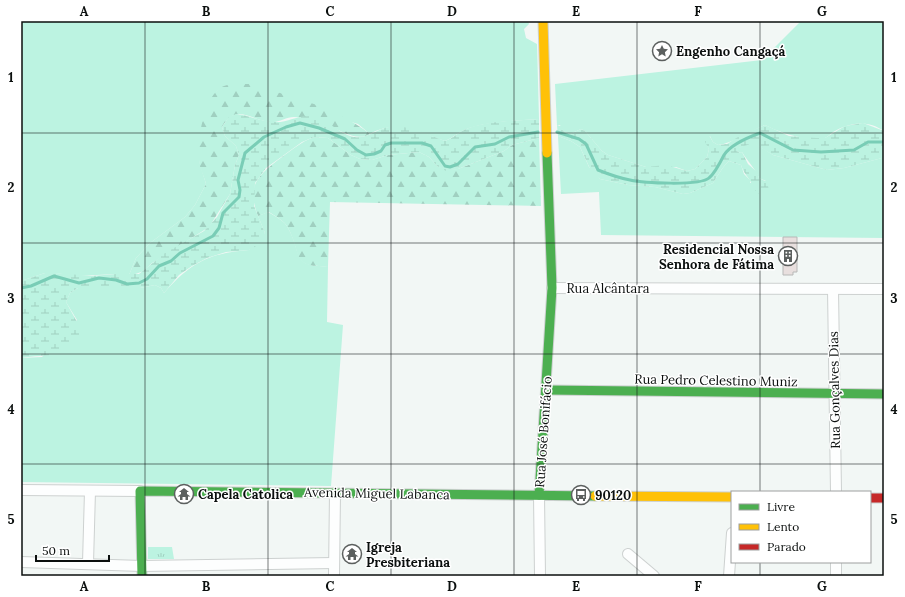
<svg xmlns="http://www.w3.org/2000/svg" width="905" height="597" font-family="Lora,serif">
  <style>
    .green { fill: #bcf3e1 }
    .forest { fill: url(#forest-firs) }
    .wetland { fill: url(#wetland-marsh) }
    .park { fill: url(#park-tufts) }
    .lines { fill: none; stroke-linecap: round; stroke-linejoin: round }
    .stream { stroke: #79cdb6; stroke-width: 3 }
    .building { fill: #e8dfde; stroke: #b7b8b7 }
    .street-casing { stroke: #cdd1d0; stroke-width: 12 }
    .fast-casing { stroke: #cdd1d0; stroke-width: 11 }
    .slow-casing { stroke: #cdd1d0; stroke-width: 11 }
    .jam-casing { stroke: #cdd1d0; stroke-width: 11 }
    .street { stroke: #fdfefe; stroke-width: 10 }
    .fast { stroke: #4caf50; stroke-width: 9 }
    .slow { stroke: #ffc107; stroke-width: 9 }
    .jam { stroke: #c62828; stroke-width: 9 }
    .grid { fill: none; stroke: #0b0f0e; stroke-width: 1; stroke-opacity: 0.55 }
    .labels { text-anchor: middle; stroke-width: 3; stroke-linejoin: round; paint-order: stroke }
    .poi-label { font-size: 13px; font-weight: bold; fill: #0b0f0e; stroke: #fff; text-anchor: start }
    .street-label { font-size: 13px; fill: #0b0f0e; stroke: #fff }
    .neatline { fill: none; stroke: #0b0f0e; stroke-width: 1.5 }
    .grid-label { font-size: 13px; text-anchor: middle; font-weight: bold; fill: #0b0f0e }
  </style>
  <defs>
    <pattern id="forest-firs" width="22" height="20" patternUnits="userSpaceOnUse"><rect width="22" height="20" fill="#bcf3e1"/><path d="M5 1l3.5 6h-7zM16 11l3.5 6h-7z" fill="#a0cfc0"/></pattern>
    <pattern id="wetland-marsh" width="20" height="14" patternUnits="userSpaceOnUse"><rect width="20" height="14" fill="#bcf3e1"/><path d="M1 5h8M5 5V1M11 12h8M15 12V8" fill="none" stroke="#a0cfc0"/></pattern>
    <pattern id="park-tufts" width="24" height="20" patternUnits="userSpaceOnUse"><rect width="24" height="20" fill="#bcf3e1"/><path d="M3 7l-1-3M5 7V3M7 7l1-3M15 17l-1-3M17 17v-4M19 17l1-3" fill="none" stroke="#a0cfc0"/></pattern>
  </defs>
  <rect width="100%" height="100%" fill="#f2f7f5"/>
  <g class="green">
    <path d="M21 21H528L529 24 524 29 526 38 537 44 539 119C515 121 486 121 464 130 458 133 452 138 445 141 420 133 396 119 370 134L358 124 227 85 217 91 207 109 199 161 206 184 195 205 185 217 150 243 136 258 129 275 116 274 78 276 55 273H45L21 281Z"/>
    <path d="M801 21H884V131C868 120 851 122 835 131 831 133 828 137 825 138 810 143 778 132 765 125 750 131 733 143 718 145L713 142 710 136H706V142L709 149 707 157 695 169 687 171 676 167H646L608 155 602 151 585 131 581 129 570 134 563 131 560 125 557 126 555 84 762 60Z"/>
    <path d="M558 136 571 141 580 147 589 167 600 179 628 185 655 187 683 194 690 193 713 183C717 177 723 166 729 161L741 165 744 174 750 180V183L766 181 759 178C756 169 747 161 742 152L740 153 737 151 738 148 753 142 773 155 827 170 844 168 882 158 884 160V238L601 235 599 192 561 194Z"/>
    <path d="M268 212C275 216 285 221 288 228 302 252 291 268 328 266L327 322 343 325 331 486 21 482V358L42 357 77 320 66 302 70 293 78 288H140L155 285 161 288 164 293C190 263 209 253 249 250L265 233 258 216Z"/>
  </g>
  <g class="forest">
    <path d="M249 84C290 96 336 107 370 134 356 142 344 131 330 127 320 125 303 117 294 117 286 117 279 123 270 122 248 119 237 103 222 127L225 136 236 146 239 155 235 165 230 194 209 227 152 263C144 271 140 274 129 275L136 258 150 243 185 217 195 205 206 184C204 176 199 167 199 160 197 140 204 90 227 85 234 83 242 84 249 84Z"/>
    <path d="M314 137 328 138 351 155 360 159 372 160 388 155 419 152 429 157 437 166 446 170 458 169 504 151 512 145 539 138 541 206 330 202 328 266C290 268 302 253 288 228 285 221 275 216 269 212L258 216C246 185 258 175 282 157 293 149 301 142 314 137Z"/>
  </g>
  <g class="wetland">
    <path d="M236 114C249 115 261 122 275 122 286 123 298 115 311 116 328 118 338 134 354 137 367 139 377 129 389 127 409 124 427 135 445 141 453 138 458 133 464 130 487 120 514 121 539 119V138L512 145 504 151 458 169 446 171 437 166 429 157 419 152 388 155 372 160 360 159 351 155 328 138 314 137 302 142 266 168 255 183 254 206 265 233 260 244 249 250 226 252 207 258 192 266 179 275 164 293 161 288 155 285 140 288H78L70 293 66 302 82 331C67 361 48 353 21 358V281L45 273H55L92 276 116 274H139L165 253 204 231 217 217 230 194 235 165 239 155 236 146 225 136 222 127 229 117Z"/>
    <path d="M863 123 884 131V160L882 158 844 168 827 170 773 155 753 143 739 148 737 151 740 153 742 152 748 164 757 172 759 178 767 182 769 190C757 202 753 185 749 179 745 173 744 173 741 165L729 161C723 166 717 177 713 183L690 193 683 194 655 187 628 185 600 179 592 173 580 147 571 141 558 136 557 126H562L563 131 570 134 581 129 585 131 602 151 608 155 646 167 666 165 687 171 695 169 707 157 709 149 705 142 706 136 709 135 713 142 718 145 727 144 741 135 765 125 789 136 816 138H825L845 126Z"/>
  </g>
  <path class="park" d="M148 547H172L174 559H148Z"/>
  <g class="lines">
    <g class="stream">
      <path d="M557 132 579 139 586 144 598 170C608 174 619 178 630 180 643 183 700 186 709 178 714 174 721 161 724 155 731 144 749 137 760 133L793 150 821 152 854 150 868 142H884"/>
      <path d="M21 288 31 286 54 276 79 283 99 278 116 280 127 284 139 283 147 279 159 266 171 261 180 253 213 236 219 228 223 213 239 197 240 190 238 180 245 153 264 137 286 127 300 123 319 128 345 139 357 150 366 155 374 154 381 151 385 145 391 143H422L431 146 445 166 450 167 458 164 475 147 495 144 509 137 538 132"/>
    </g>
  </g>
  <path class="building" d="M783 237H797V272H793V275H783Z"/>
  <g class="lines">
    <defs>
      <g id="street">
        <path d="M552 288 884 289"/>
        <path d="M833 289 836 492"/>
        <path d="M21 490 140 491"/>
        <path d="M539 495 540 576"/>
        <path d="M628 554 654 576"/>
        <path d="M21 562 142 566 334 563"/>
        <path d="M88 563 90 491"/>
        <path d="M334 576 335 493"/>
        <path d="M729 576 732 533"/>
        <path d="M836 576V562"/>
      </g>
      <g id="fast">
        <path d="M547 390 884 394"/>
        <path d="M539 495 552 288 547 153"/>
        <path d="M142 576 140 491 595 496"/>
      </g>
      <g id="slow">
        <path d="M543 21 547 153"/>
        <path d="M595 496 732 497"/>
      </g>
      <path id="jam" d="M870 498H884"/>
    </defs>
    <use href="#street" class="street-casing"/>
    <use href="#fast" class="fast-casing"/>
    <use href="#slow" class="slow-casing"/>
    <use href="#jam" class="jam-casing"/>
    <use href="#street" class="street"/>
    <use href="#fast" class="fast"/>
    <use href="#slow" class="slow"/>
    <use href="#jam" class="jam"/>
  </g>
  <path class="grid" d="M145 21V576M268 21V576M391 21V576M514 21V576M637 21V576M760 21V492M21 133H884M21 243H884M21 354H884M21 464H884M760 562V576"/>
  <defs>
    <symbol id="sight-ring" viewBox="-11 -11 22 22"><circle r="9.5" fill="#fff" stroke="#5c605f" stroke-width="1.5"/><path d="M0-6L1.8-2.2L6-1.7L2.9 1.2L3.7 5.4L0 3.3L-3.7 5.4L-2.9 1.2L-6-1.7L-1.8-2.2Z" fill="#5c605f"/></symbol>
    <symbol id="building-ring" viewBox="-11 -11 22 22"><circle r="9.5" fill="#fff" stroke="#5c605f" stroke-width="1.5"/><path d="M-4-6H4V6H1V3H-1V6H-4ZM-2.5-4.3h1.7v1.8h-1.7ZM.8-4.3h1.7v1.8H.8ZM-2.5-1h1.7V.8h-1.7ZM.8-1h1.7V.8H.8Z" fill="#5c605f"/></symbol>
    <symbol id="temple-ring" viewBox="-11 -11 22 22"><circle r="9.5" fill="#fff" stroke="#5c605f" stroke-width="1.5"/><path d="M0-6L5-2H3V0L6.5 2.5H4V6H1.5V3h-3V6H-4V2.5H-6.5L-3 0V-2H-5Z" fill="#5c605f"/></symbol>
    <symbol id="bus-ring" viewBox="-11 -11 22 22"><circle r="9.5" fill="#fff" stroke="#5c605f" stroke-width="1.5"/><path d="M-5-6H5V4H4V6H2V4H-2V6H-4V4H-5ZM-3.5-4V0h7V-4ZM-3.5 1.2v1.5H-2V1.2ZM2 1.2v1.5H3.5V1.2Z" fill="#5c605f"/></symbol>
  </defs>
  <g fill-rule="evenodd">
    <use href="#sight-ring" x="651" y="40" width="22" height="22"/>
    <use href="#building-ring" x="777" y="245" width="22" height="22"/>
    <use href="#temple-ring" x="173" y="483" width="22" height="22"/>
    <use href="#bus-ring" x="570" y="484" width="22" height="22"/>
    <use href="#temple-ring" x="341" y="543" width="22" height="22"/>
  </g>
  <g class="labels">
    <g class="poi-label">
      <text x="676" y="56">Engenho Cangaçá</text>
      <text x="774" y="254" text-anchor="end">Residencial Nossa<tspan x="774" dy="15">Senhora de Fátima</tspan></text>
      <text x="198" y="499">Capela Catolica</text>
      <text x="595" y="500">90120</text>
      <text x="366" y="552">Igreja<tspan x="366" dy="15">Presbiteriana</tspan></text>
    </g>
    <g class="street-label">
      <text x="608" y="293">Rua Alcântara</text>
      <text transform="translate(716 380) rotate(1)" y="5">Rua Pedro Celestino Muniz</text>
      <text transform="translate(834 390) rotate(-91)" y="5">Rua Gonçalves Dias</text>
      <text transform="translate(543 432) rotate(-86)" y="5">Rua José Bonifácio</text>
      <text transform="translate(377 493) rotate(1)" y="5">Avenida Miguel Labanca</text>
    </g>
  </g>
  <rect width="905" height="597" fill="none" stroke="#ffffff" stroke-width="44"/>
  <rect x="731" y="491" width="140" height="72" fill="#ffffff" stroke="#9d9f9f"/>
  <rect x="739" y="504" width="20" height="6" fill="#4caf50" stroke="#9d9f9f"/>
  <text x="767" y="511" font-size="12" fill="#0b0f0e">Livre</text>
  <rect x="739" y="524" width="20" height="6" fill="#ffc107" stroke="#9d9f9f"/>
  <text x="767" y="531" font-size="12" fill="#0b0f0e">Lento</text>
  <rect x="739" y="544" width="20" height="6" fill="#c62828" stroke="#9d9f9f"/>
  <text x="767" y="551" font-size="12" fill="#0b0f0e">Parado</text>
  <path d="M36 555v6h73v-6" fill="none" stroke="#0b0f0e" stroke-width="2"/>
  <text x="42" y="555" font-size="12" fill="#0b0f0e" stroke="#ffffff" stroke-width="3" paint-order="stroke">50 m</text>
  <rect x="22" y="22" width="861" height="553" class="neatline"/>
  <g class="grid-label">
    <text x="84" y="16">A</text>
    <text x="206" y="16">B</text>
    <text x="330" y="16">C</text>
    <text x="452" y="16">D</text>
    <text x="576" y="16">E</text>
    <text x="698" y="16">F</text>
    <text x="822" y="16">G</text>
    <text x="11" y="82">1</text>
    <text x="894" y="82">1</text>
    <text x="11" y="192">2</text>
    <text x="894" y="192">2</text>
    <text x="11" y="303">3</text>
    <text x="894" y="303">3</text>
    <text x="11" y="414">4</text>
    <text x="894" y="414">4</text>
    <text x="11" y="524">5</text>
    <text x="894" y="524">5</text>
    <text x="84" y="591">A</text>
    <text x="206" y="591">B</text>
    <text x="330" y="591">C</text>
    <text x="452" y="591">D</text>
    <text x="576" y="591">E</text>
    <text x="698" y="591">F</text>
    <text x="822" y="591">G</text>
  </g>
</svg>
